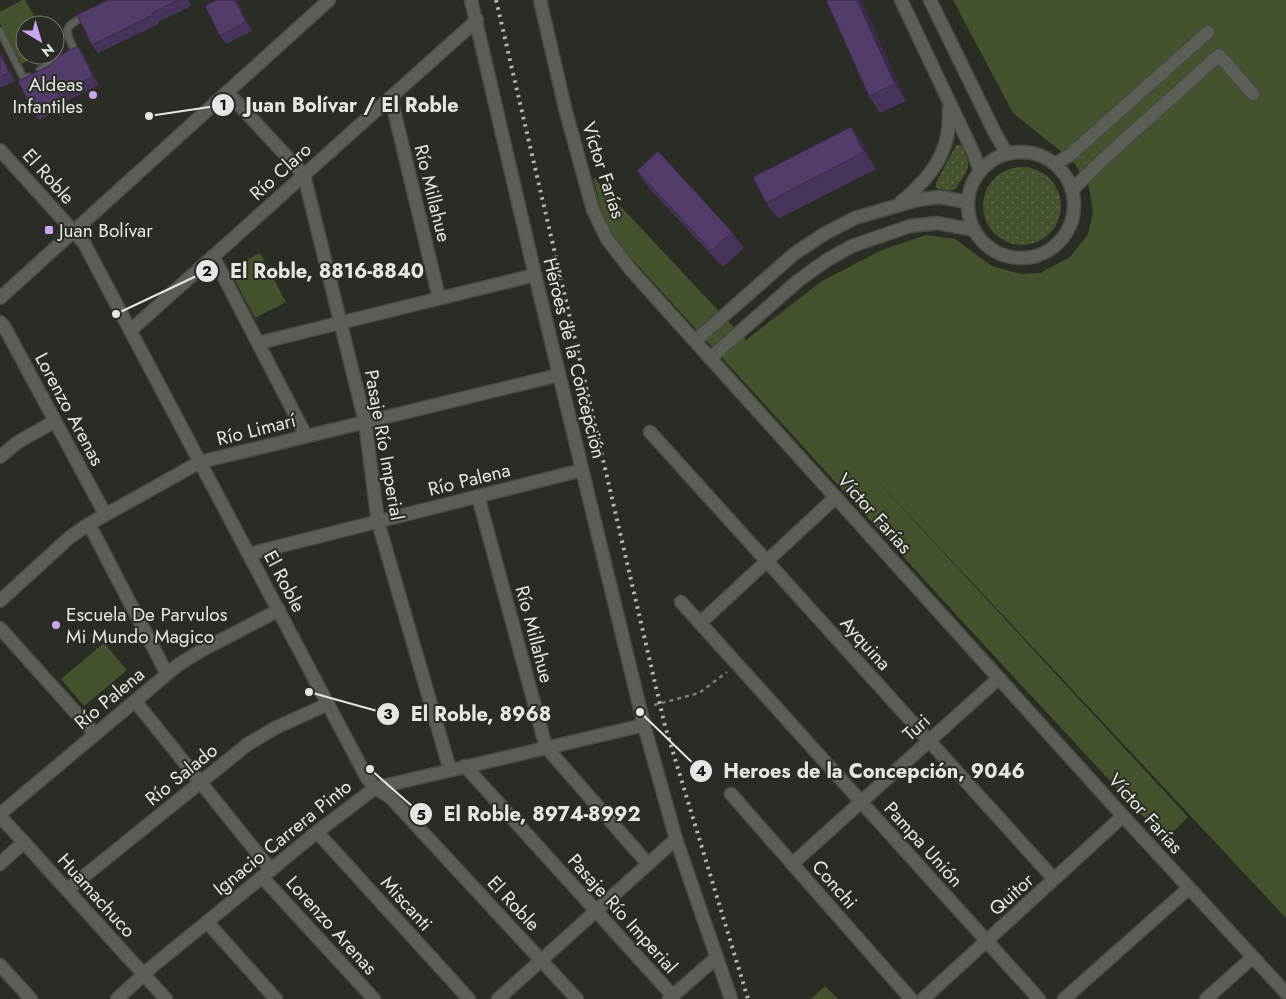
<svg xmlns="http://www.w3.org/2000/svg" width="1286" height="999" font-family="Jost,sans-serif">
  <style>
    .green { fill: #45522e }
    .garden { fill: url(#garden-dots) }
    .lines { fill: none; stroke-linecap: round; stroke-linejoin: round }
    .service-casing { stroke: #494b46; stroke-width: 9 }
    .minor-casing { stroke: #494b46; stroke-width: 15 }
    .tertiary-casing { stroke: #494b46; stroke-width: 15 }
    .path { stroke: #7b7e78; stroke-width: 2.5; stroke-dasharray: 4 4; stroke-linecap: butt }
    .service { stroke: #5c5f57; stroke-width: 6 }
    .minor { stroke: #5c5f57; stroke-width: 12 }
    .tertiary { stroke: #5c5f57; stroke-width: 12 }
    .rail { stroke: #b5b7b1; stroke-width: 4; stroke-dasharray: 2.5 5; stroke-linecap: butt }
    .wall { fill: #47345b }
    .shaded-wall { fill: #392b4a }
    .building { fill: #523d6a; stroke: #392b4a }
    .poi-dot { fill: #c7a6ef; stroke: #2a2d26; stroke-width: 2 }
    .labels { text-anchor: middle; stroke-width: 4; stroke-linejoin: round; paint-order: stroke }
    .poi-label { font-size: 19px; fill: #e4e6e1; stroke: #2a2d26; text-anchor: start }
    .street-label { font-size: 19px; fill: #e4e6e1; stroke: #2a2d26 }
    .leader { fill: none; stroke: #e4e6e1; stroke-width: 2 }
    .callout-dot { fill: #e4e6e1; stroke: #2a2d26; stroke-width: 2 }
    .mark-label { font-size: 15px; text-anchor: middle; font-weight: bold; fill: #111 }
    .callout-label { font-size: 20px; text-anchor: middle; font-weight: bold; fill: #e4e6e1; stroke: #2a2d26; stroke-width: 4; stroke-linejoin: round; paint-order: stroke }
  </style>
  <defs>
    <pattern id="garden-dots" width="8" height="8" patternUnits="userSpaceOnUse" patternTransform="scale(1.25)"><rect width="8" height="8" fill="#45522e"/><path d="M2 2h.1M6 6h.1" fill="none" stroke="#606b4c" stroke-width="1.8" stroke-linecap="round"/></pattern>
  </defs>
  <rect width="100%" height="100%" fill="#2a2d26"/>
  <g class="green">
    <path d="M22 0H25L39 25H25V55H39L22 64 0 23V12Z"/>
    <path d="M953 0H1286V918L855 457 1188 817 1165 840 962 621 623 249 604 222 593 177 746 340 822 281 882 250 926 235 955 239 992 266 1021 274 1040 273 1070 257 1088 234 1093 212 1089 187 1073 161 1013 113Z"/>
    <path d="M260 253 286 302 255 318 229 269Z"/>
    <path d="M104 643 127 670 84 706 61 679Z"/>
    <path d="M825 986 838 999H811Z"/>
  </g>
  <g class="garden">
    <path d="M956 145H961C973 168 969 167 956 188 951 192 940 191 936 187V183Z"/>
    <circle cx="1022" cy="206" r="39"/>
  </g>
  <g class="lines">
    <defs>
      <g id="service">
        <path d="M0 31 24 79 29 77"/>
        <path d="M71 53 75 51C64 28 63 28 86 15"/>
        <path d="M40 70 60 60"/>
      </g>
      <g id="minor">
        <path d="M901 0 973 152 980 171"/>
        <path d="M930 0 995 133 1007 154"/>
        <path d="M227 92 304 175 365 422 378 522 450 770"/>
        <path d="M391 98 439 298"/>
        <path d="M0 150 84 243 367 778 375 788 390 797 577 999"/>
        <circle cx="1021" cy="205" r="53"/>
        <path d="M1055 164 1070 155 1208 32"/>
        <path d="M1072 190 1100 162 1219 55 1253 94"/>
        <path d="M901 202C932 176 951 152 949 109"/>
        <path d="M213 256 306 436"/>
        <path d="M0 322 4 326 105 514"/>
        <path d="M131 330 477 20"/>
        <path d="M695 341 794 254 824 234 855 218 917 200 939 197 968 202"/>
        <path d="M258 343 535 275"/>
        <path d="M710 358 799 280 827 260 852 246 910 226 937 223 974 230"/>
        <path d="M650 432 1054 879"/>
        <path d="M0 457 18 442 55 421"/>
        <path d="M478 496 546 747 648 864"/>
        <path d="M89 524 167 674"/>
        <path d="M249 554 582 470"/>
        <path d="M0 601 70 537 89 524 200 462 559 375"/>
        <path d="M681 602 1039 999"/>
        <path d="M700 623 836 497"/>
        <path d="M0 628 95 734"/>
        <path d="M135 701 271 870"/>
        <path d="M465 766 673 996"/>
        <path d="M731 794 911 999"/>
        <path d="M0 814 178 665 202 650 279 610"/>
        <path d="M317 832 469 999"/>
        <path d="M0 864 24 842"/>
        <path d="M792 864 999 678"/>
        <path d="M262 877 374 999"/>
        <path d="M67 890 248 744 275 728 328 704"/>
        <path d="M207 922 276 999"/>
        <path d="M0 965 31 999"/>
        <path d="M498 999 676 839"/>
        <path d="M669 999 716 958"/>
        <path d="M923 999 1123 816"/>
        <path d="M1064 999 1189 888"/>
        <path d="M1206 999 1253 957"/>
      </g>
      <g id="tertiary">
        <path d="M471 0 535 275 644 725 676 839 731 999"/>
        <path d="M540 0 566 112 593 210 607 239 631 270 710 358 1123 816 1286 993"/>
        <path d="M0 298 329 0"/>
        <path d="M0 816 166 999"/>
        <path d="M117 999 154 965 207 922 317 832 375 788 644 725"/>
      </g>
    </defs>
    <use href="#service" class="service-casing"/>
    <use href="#minor" class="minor-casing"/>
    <use href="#tertiary" class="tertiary-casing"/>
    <path class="path" d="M654 705 699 693 727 672"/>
    <use href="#service" class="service"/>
    <use href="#minor" class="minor"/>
    <use href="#tertiary" class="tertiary"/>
    <path class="rail" d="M496 0 665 726 748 999"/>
  </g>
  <g class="wall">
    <path d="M108 0H188L191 6 158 22 159 24 98 53 92 45Z"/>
    <path d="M237 0 252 31 226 44 220 36Z"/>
    <path d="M862 1 906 101 880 113 869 96Z"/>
    <path d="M78 46 84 55 99 85 64 102 66 106 39 120 33 111 53 64Z"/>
    <path d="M0 51 15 81 0 88Z"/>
    <path d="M851 127 863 144 876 169 778 219 766 203Z"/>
    <path d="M637 171 732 232 744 248 723 267 648 187Z"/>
  </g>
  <g class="shaded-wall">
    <path d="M235 0 237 1 252 31 246 22Z"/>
    <path d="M857 0H861L862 1 906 101 895 84Z"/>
    <path d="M78 46 84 55 99 85 93 76Z"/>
    <path d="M0 51 15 81 9 72 0 54Z"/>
    <path d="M851 127 863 144 876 169 864 152Z"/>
  </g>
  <g class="building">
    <path d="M108 0H179L152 13 153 15 92 45 77 15Z"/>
    <path d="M216 0H235L246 22 220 36 205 6Z"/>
    <path d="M826 0H857L895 84 869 96Z"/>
    <path d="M78 46 93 76 58 94 60 98 33 111 18 81 53 64 51 60Z"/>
    <path d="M0 54 9 72 0 77Z"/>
    <path d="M851 127 864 152 766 203 753 177Z"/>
    <path d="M658 151 732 232 711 251 637 171Z"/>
  </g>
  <g class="poi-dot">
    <circle cx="93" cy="95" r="5"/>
    <rect x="44" y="225" width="10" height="10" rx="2.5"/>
    <circle cx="56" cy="625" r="5"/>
  </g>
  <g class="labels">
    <g class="poi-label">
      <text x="83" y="91" text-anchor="end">Aldeas<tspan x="83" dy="22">Infantiles</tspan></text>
      <text x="59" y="237">Juan Bolívar</text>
      <text x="66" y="621">Escuela De Parvulos<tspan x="66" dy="22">Mi Mundo Magico</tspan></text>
    </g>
    <g class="street-label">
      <text transform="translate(604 170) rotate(72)" y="7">Víctor Farías</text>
      <text transform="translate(280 171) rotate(-42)" y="7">Río Claro</text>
      <text transform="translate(49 176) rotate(48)" y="7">El Roble</text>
      <text transform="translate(433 193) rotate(76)" y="7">Río Millahue</text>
      <text transform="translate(575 358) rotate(76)" y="7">Héroes de la Concepción</text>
      <text transform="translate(70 409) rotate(62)" y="7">Lorenzo Arenas</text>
      <text transform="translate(256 429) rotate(-14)" y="7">Río Limarí</text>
      <text transform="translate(385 445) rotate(80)" y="7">Pasaje Río Imperial</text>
      <text transform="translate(469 479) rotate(-14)" y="7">Río Palena</text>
      <text transform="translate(875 513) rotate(48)" y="7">Víctor Farías</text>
      <text transform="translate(285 581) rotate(62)" y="7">El Roble</text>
      <text transform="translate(535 634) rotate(75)" y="7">Río Millahue</text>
      <text transform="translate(866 643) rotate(48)" y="7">Ayquina</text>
      <text transform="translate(109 698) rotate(-40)" y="7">Río Palena</text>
      <text transform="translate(916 727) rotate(-42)" y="7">Turi</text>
      <text transform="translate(181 774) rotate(-39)" y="7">Río Salado</text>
      <text transform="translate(1146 813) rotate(48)" y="7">Víctor Farías</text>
      <text transform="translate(282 837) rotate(-39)" y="7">Ignacio Carrera Pinto</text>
      <text transform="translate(924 844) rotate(48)" y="7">Pampa Unión</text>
      <text transform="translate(835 884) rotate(49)" y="7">Conchi</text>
      <text transform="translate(1011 894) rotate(-42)" y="7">Quitor</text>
      <text transform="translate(97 895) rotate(48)" y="7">Huamachuco</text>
      <text transform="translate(407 903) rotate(48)" y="7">Miscanti</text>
      <text transform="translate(514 903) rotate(47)" y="7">El Roble</text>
      <text transform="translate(623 913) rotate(48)" y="7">Pasaje Río Imperial</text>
      <text transform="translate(332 925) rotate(48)" y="7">Lorenzo Arenas</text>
    </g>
  </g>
  <path class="leader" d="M149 116L223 105M116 314L207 271M309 692L388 714M640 712L701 771M370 769L421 814"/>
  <g class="callout-dot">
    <circle cx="149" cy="116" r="5"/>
    <circle cx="116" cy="314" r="5"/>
    <circle cx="309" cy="692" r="5"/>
    <circle cx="640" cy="712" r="5"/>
    <circle cx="370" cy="769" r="5"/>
    <circle cx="223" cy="105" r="12"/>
    <circle cx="207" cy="271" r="12"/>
    <circle cx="388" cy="714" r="12"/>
    <circle cx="701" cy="771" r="12"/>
    <circle cx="421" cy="814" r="12"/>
  </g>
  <g class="mark-label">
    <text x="223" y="110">1</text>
    <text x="207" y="276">2</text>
    <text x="388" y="719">3</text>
    <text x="701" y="776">4</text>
    <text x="421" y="820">5</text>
  </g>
  <g class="callout-label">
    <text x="352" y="112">Juan Bolívar / El Roble</text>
    <text x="327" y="278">El Roble, 8816-8840</text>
    <text x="481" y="721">El Roble, 8968</text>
    <text x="874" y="778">Heroes de la Concepción, 9046</text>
    <text x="542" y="821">El Roble, 8974-8992</text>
  </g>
  <g transform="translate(40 40) rotate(142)"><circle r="24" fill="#2a2d26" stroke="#747771"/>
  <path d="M0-4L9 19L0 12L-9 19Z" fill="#c7a6ef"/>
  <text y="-8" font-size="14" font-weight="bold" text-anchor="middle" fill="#e4e6e1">N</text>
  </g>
</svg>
